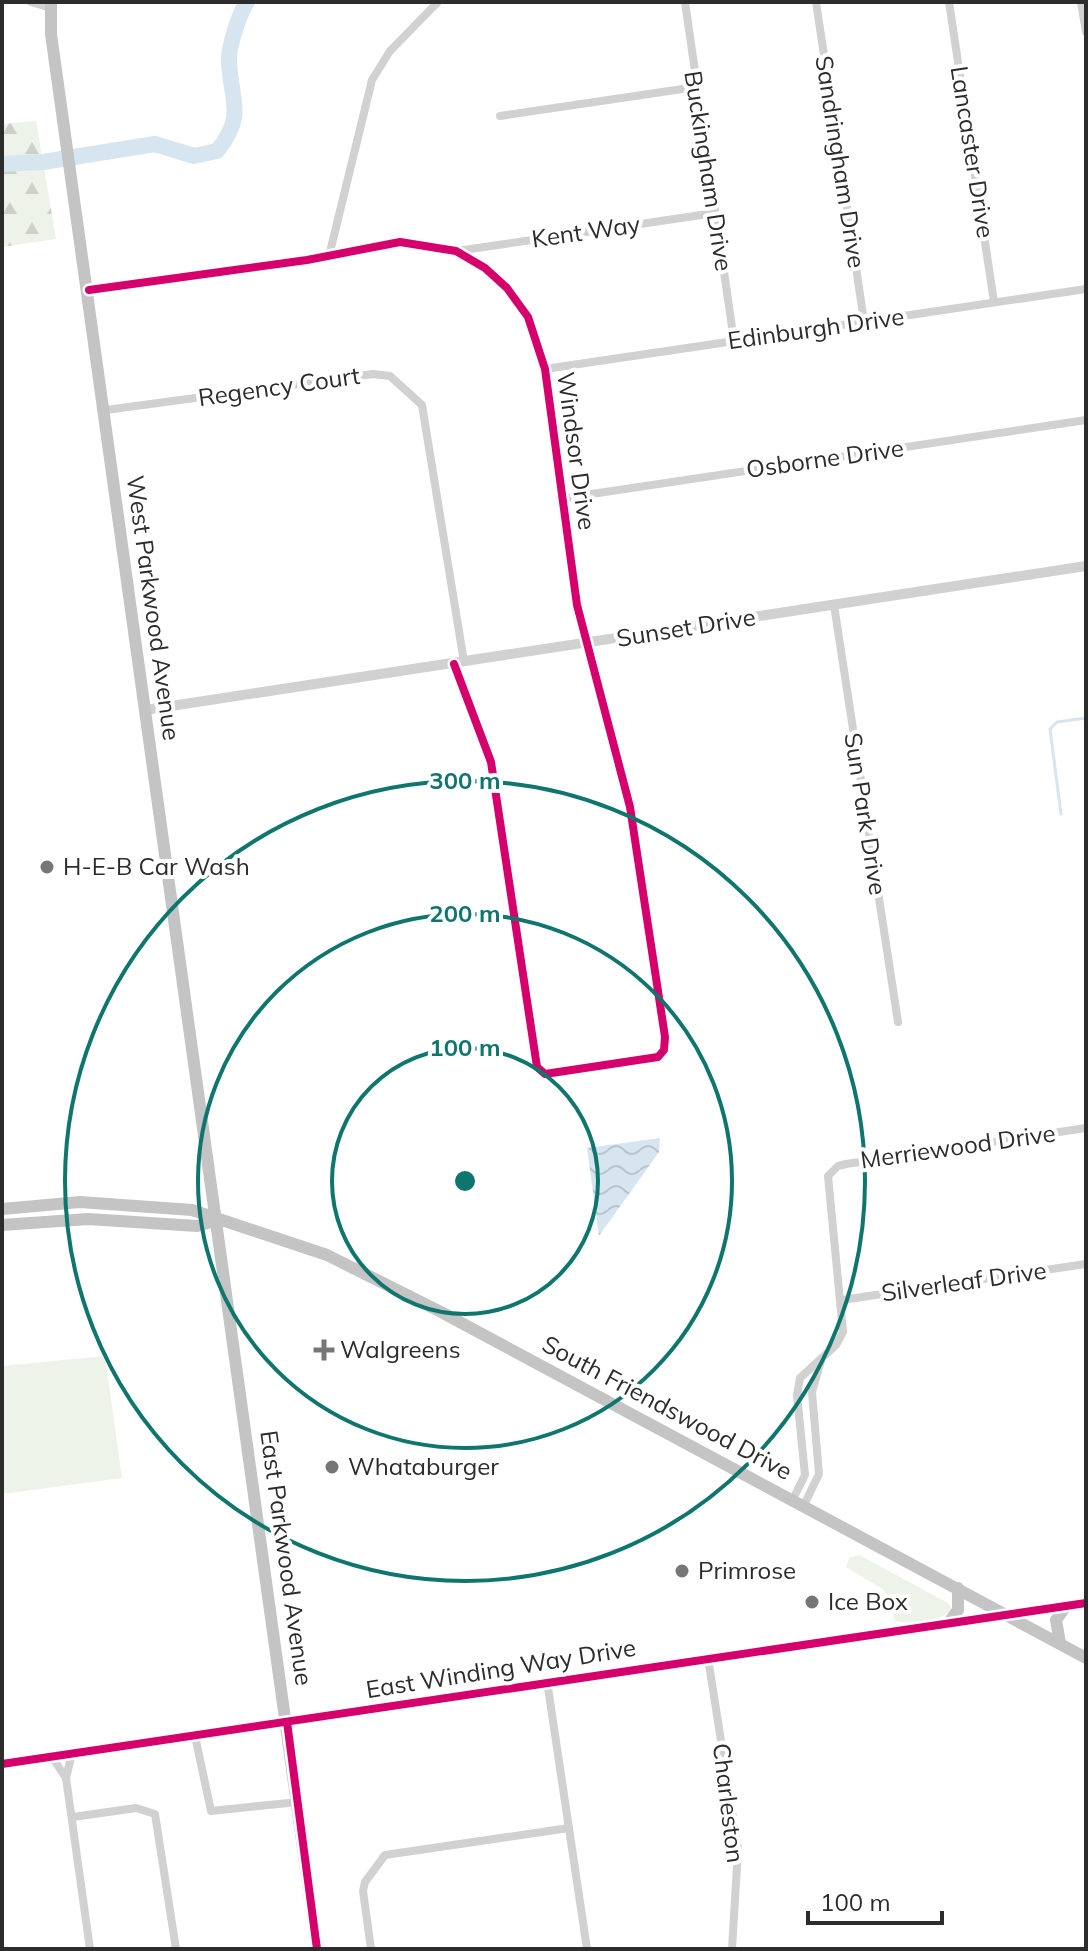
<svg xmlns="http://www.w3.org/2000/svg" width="1088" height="1951" font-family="Mulish,sans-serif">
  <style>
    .green { fill: #eef3ea }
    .forest { fill: url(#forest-firs) }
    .water { fill: url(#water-waves) }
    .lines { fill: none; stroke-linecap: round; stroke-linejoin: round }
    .stream { stroke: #d6e5f0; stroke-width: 3 }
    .river { stroke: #d6e5f0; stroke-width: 16 }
    .minor { stroke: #d1d1d1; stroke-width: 8 }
    .tertiary { stroke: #d1d1d1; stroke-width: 10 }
    .primary { stroke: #c4c4c4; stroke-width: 12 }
    .cycleway-casing { stroke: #fff; stroke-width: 13 }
    .cycleway { stroke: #d6006c; stroke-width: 8 }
    .ring { fill: none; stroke: #0f766e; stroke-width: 4 }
    .poi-dot { fill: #767676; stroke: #fff; stroke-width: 3 }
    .labels { text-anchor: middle; stroke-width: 8; stroke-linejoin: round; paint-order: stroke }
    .street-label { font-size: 24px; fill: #2c2c2c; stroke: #fff }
    .poi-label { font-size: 24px; fill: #2c2c2c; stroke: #fff; text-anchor: start }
    .centre { fill: #0f766e; stroke: #fff; stroke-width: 4 }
    .ring-label { font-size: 24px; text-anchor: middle; font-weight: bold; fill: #0f766e; stroke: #fff; stroke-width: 8; stroke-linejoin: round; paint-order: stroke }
  </style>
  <defs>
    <pattern id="forest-firs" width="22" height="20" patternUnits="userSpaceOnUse" patternTransform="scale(2)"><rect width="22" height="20" fill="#eef3ea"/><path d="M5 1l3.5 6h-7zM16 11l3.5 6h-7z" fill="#ccd0c9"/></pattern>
    <pattern id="water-waves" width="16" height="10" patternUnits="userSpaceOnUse" patternTransform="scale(2)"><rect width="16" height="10" fill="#d6e5f0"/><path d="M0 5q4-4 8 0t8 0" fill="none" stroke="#b8c5ce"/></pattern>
  </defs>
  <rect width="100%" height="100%" fill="#fff"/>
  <g class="green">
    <path d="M105 1356 122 1478 2 1494V1366Z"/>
    <path d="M859 1555 948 1603 952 1609C943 1621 911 1625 895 1621L884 1590 846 1567 849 1558Z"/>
  </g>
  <path class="forest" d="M36 121 56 239 2 247V124Z"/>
  <path class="water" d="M660 1138 659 1152 599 1236 587 1148Z"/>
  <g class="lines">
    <path class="stream" d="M1061 814 1050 729 1057 722 1086 718"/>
    <path class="river" d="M2 164 43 162 155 144 194 156 217 151C246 115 231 102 229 62 228 48 239 14 247 2"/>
    <g class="minor">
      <path d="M31 2 51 8"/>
      <path d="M685 2 734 341"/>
      <path d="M816 2 864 321"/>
      <path d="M949 2 994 302"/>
      <path d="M1081 2 1086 32"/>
      <path d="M500 116 696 87"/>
      <path d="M457 251 715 213"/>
      <path d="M329 256 372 80 390 51 438 2"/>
      <path d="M89 290 307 260 400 242 456 251 485 268 507 288 528 317 545 369 577 605 630 807 665 1037 664 1050 658 1057 545 1074 537 1067 491 762 454 664"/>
      <path d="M545 369 1086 289"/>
      <path d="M106 410 373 374 390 376 422 405 464 662"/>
      <path d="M565 498 1086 420"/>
      <path d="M834 605 898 1022"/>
      <path d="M842 1300 1086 1264"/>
      <path d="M793 1499 805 1475 797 1395 800 1378 836 1345 843 1332 828 1176 838 1166 846 1164 1086 1128"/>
      <path d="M804 1505 819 1474 812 1392 821 1361"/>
      <path d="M1008 1614 1086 1603"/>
      <path d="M708 1658 738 1849 732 1949"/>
      <path d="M547 1681 587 1949"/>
      <path d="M195 1736 211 1811 298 1802"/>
      <path d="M72 1753 66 1778 90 1949"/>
      <path d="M52 1757 66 1778"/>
      <path d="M2 1764 287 1722"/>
      <path d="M73 1817 136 1808 155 1814 176 1949"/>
      <path d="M371 1949 363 1891 365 1882 385 1855 569 1828"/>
    </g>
    <g class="tertiary">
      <path d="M145 710 1086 566"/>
      <path d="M287 1722 1007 1614"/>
    </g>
    <g class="primary">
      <path d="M51 2V34L317 1949"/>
      <path d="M2 1209 80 1202 192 1210 327 1255 441 1312 1086 1658"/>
      <path d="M2 1225 88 1219 197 1226 218 1220"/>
      <path d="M949 1622 958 1610V1588"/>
      <path d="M1060 1643 1056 1620 1066 1606"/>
    </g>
    <defs>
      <g id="cycleway">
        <path d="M89 290 307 260 400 242 456 251 485 268 507 288 528 317 545 369 577 605 630 807 665 1037 664 1050 658 1057 545 1074 537 1067 491 762 454 664"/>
        <path d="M287 1722 317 1949"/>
        <path d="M2 1764 1086 1603"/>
      </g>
    </defs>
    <use href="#cycleway" class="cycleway-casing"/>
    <use href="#cycleway" class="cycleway"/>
  </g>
  <g class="ring">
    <circle cx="465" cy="1181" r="133"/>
    <circle cx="465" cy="1181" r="267"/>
    <circle cx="465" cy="1181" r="400"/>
  </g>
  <g class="poi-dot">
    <circle cx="47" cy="867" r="8"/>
    <path d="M320 1338h8v8h8v8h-8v8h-8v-8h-8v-8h8z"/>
    <circle cx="332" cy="1467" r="8"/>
    <circle cx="682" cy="1571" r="8"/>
    <circle cx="812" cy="1602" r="8"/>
  </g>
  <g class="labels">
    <g class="street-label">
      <text transform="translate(972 152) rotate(81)" y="8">Lancaster Drive</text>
      <text transform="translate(840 162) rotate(81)" y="8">Sandringham Drive</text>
      <text transform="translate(708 171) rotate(81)" y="8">Buckingham Drive</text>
      <text transform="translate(586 232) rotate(-8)" y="8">Kent Way</text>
      <text transform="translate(816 329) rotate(-8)" y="8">Edinburgh Drive</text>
      <text transform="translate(279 387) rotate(-8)" y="8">Regency Court</text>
      <text transform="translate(576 451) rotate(82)" y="8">Windsor Drive</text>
      <text transform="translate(825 459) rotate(-8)" y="8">Osborne Drive</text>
      <text transform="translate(153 608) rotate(82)" y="8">West Parkwood Avenue</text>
      <text transform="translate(686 628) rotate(-9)" y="8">Sunset Drive</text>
      <text transform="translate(865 814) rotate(81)" y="8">Sun Park Drive</text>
      <text transform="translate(958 1147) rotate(-8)" y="8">Merriewood Drive</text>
      <text transform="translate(964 1282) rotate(-8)" y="8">Silverleaf Drive</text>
      <text transform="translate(667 1408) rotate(28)" y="8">South Friendswood Drive</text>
      <text transform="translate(286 1558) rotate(82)" y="8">East Parkwood Avenue</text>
      <text transform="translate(501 1669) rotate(-9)" y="8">East Winding Way Drive</text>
      <text transform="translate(728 1803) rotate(83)" y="8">Charleston</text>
    </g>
    <g class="poi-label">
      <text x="63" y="875">H-E-B Car Wash</text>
      <text x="340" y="1358">Walgreens</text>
      <text x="348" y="1475">Whataburger</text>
      <text x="698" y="1579">Primrose</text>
      <text x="828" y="1610">Ice Box</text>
    </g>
  </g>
  <circle cx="465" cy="1181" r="12" class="centre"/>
  <g class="ring-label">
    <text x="465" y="789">300 m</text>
    <text x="465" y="922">200 m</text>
    <text x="465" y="1056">100 m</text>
  </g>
  <rect width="1088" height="1951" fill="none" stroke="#2c2c2c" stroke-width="8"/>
  <path d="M808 1911v12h134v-12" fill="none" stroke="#2c2c2c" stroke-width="4"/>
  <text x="820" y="1911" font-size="24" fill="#2c2c2c" stroke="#ffffff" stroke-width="6" paint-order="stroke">100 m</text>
</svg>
